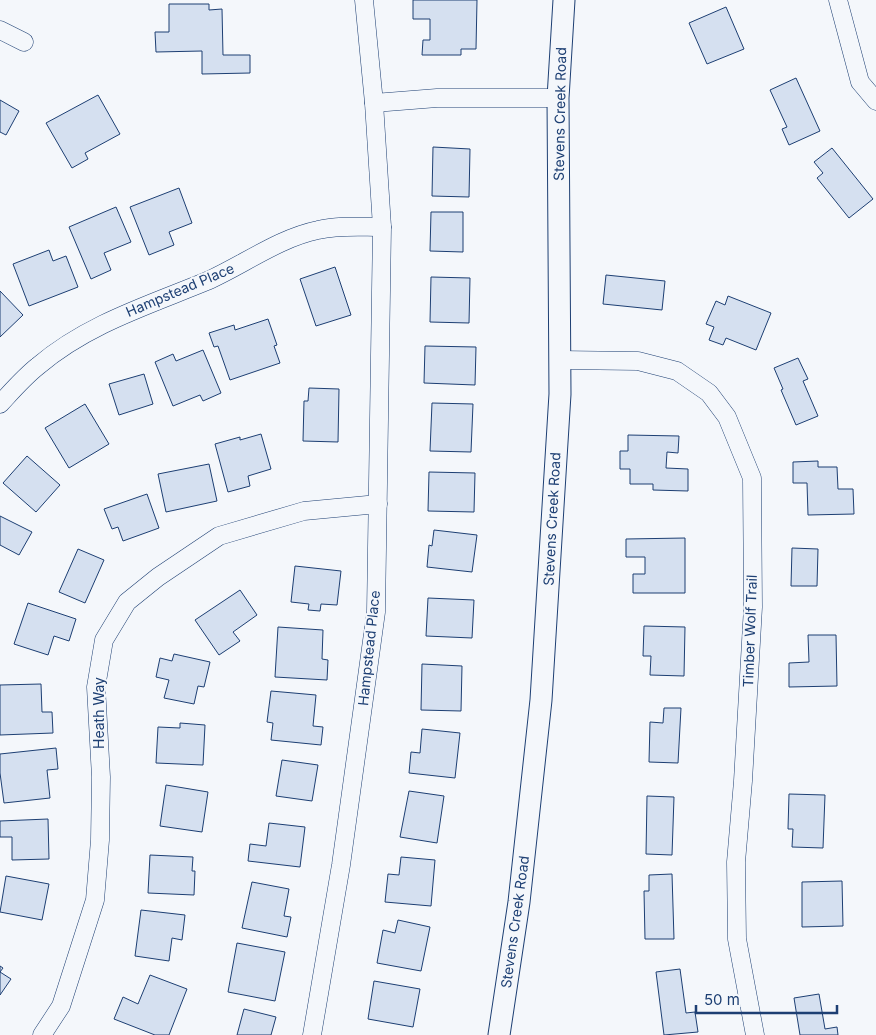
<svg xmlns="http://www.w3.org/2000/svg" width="876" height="1035" font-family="Inter,sans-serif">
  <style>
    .building { fill: #d5e0f0; stroke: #1d3f73 }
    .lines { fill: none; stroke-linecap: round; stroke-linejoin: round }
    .minor-casing { stroke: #1d3f73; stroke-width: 19 }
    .tertiary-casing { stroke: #1d3f73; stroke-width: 23 }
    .minor { stroke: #f4f7fb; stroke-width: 18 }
    .tertiary { stroke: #f4f7fb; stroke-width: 21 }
    .labels { text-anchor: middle; stroke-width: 4; stroke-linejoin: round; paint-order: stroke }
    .street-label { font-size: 14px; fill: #1d3f73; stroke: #f4f7fb }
  </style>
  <rect width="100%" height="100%" fill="#f4f7fb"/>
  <g class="building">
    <path d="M413 0H477L476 49H461V55H422L423 40H430V19H413Z"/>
    <path d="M169 4H209V10L222 9 223 55H250V73L202 74V51L156 52 155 32H169Z"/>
    <path d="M726 7 744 49 707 64 689 23Z"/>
    <path d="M796 78 820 131 789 145 782 129 787 127 770 90Z"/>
    <path d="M98 95 120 134 85 153 88 159 72 168 46 123Z"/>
    <path d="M0 100 19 111 6 135 0 132Z"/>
    <path d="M433 147 470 149 469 197 432 196Z"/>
    <path d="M832 148 873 199 849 218 817 178 823 173 814 162Z"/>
    <path d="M179 188 192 223 169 232 174 245 149 255 130 207Z"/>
    <path d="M116 207 131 242 104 253 111 270 91 279 69 227Z"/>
    <path d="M431 212H463V252L430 251Z"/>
    <path d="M49 250 53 261 66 256 78 287 29 306 13 264Z"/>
    <path d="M335 267 351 315 316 326 300 279Z"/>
    <path d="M606 275 665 281 662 310 603 304Z"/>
    <path d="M431 277 470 278 469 323 430 322Z"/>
    <path d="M0 291 23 315 0 337Z"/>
    <path d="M728 296 771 313 756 350 726 338 723 345 709 340 714 327 706 324 716 301 725 305Z"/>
    <path d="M268 319 277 345 274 346 280 363 230 380 218 346 214 347 209 333 234 325 235 330Z"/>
    <path d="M425 346 476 347 475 385 424 383Z"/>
    <path d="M203 350 221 393 203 401 200 395 173 406 155 362 173 354 176 361Z"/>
    <path d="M798 358 808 379 803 381 818 416 796 425 781 390 783 389 774 368Z"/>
    <path d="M144 374 153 404 119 415 109 384Z"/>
    <path d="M309 388 339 389 338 442 303 441 304 401H308Z"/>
    <path d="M432 403 473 404 471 452 430 451Z"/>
    <path d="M85 404 109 444 69 468 45 428Z"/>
    <path d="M261 434 271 469 248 476 250 486 228 492 215 444 240 437V440Z"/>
    <path d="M628 435 679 436 678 453 667 452 666 468 688 469V491L653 490V484H630V469H620V451H628Z"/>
    <path d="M27 456 60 485 36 512 3 483Z"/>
    <path d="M818 461V467H837L838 489H853L854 514 808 515 807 483H793V462Z"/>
    <path d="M209 464 217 501 166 512 158 474Z"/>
    <path d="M429 472 475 473 474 512 428 511Z"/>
    <path d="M147 494 159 528 123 541 118 527 112 529 104 509Z"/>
    <path d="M0 516 32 532 19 555 0 545Z"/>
    <path d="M434 530 477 535 472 572 427 567 429 545 432 546Z"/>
    <path d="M685 538V593H633V574H645V557H626V539Z"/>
    <path d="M792 548 818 549 817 586H791Z"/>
    <path d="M78 549 104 560 85 603 59 592Z"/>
    <path d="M295 566 341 571 337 605 321 604 320 611 308 610 309 604 291 602Z"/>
    <path d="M240 590 257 615 233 632 240 641 219 655 195 620Z"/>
    <path d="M428 598 474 600 472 638 426 636Z"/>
    <path d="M28 603 76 619 69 641 54 636 48 655 14 644Z"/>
    <path d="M644 626 685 627 684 676 650 675 651 656H643Z"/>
    <path d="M278 627 323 630 322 659 328 660 327 680 275 677Z"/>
    <path d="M808 635H836L837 686 789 687V663L809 662Z"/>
    <path d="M174 654 210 662 204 687 198 686 194 704 164 698 169 680 156 677 160 658 172 661Z"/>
    <path d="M422 664 462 666 461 711 421 710Z"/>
    <path d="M41 684 42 712H52L53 733 0 735V685Z"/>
    <path d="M271 691 316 695 313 726 323 727 321 745 271 740 273 723 267 722Z"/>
    <path d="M664 708H681L678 763 649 762 650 722 663 723Z"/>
    <path d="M180 723 205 725 203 765 156 763 158 727 180 728Z"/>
    <path d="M422 729 460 733 455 778 409 773 411 752 420 753Z"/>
    <path d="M56 748 58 769 47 770 50 798 4 803 0 773V754Z"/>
    <path d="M282 760 318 765 312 801 276 796Z"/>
    <path d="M166 785 208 792 202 832 160 826Z"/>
    <path d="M409 791 444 796 437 843 400 837Z"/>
    <path d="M789 794 825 795 823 848 792 847 793 829H788Z"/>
    <path d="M647 796 674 797 672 855 646 854Z"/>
    <path d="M48 819 49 859 12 860V837H0V821Z"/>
    <path d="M269 823 305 827 300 867 248 861 250 844 266 846Z"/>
    <path d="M150 855 193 857 192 871H195L194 895 148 893Z"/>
    <path d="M401 857 435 860 431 906 385 902 388 874 399 875Z"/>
    <path d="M672 874 674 939H645L644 891H649V875Z"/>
    <path d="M6 876 49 884 42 920 0 912Z"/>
    <path d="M842 881 843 926 802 927V882Z"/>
    <path d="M252 882 289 889 284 916 291 917 287 937 242 928Z"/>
    <path d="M141 910 185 915 182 940 172 938 169 961 135 956Z"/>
    <path d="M398 920 430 927 421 971 377 963 383 930 395 933Z"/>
    <path d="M237 943 285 952 275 1001 228 992Z"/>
    <path d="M0 966 3 968 0 972 11 979 0 995Z"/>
    <path d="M680 969 686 1013 695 1012 698 1032 664 1035 656 972Z"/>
    <path d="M150 975 187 989 169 1035H155L114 1019 123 997 138 1004Z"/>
    <path d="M374 981 420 989 413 1027 368 1019Z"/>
    <path d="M819 994 825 1029 837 1027 838 1035H800L794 998Z"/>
    <path d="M244 1009 276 1017 271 1035H237Z"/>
  </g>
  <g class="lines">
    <defs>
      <g id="minor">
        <path d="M838 0 860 82 876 101"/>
        <path d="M0 30 24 42"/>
        <path d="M374 103 437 98H558"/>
        <path d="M560 360 638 361 677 371 709 393 727 417 752 478 753 607 743 781 736 862 737 939 755 1035"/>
        <path d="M0 404C12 391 24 377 38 366 87 324 149 305 207 281 243 265 279 238 318 230 339 225 361 227 382 227"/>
        <path d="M42 1035 61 1006 95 900 100 840 101 777 96 687 104 640 127 602 158 577 219 536 304 511 378 504"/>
        <path d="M312 1035 341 865 376 612 382 227 374 103 364 0"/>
      </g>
      <path id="tertiary" d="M499 1035 519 902 541 700 560 394 558 98 564 0"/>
    </defs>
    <use href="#minor" class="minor-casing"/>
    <use href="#tertiary" class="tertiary-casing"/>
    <use href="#minor" class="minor"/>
    <use href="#tertiary" class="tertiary"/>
  </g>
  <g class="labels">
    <g class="street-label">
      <text transform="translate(560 114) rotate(-89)" y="5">Stevens Creek Road</text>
      <text transform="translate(180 290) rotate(-23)" y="5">Hampstead Place</text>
      <text transform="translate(552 519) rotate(-87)" y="5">Stevens Creek Road</text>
      <text transform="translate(750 631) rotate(-88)" y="5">Timber Wolf Trail</text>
      <text transform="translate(369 648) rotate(-84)" y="5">Hampstead Place</text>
      <text transform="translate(99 713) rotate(-90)" y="5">Heath Way</text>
      <text transform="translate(515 922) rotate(-82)" y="5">Stevens Creek Road</text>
    </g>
  </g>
  <path d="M696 1005v8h141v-8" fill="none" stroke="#1d3f73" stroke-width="2.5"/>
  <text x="704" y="1005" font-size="15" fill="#1d3f73" stroke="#f4f7fb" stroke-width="4" paint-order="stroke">50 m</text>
</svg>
